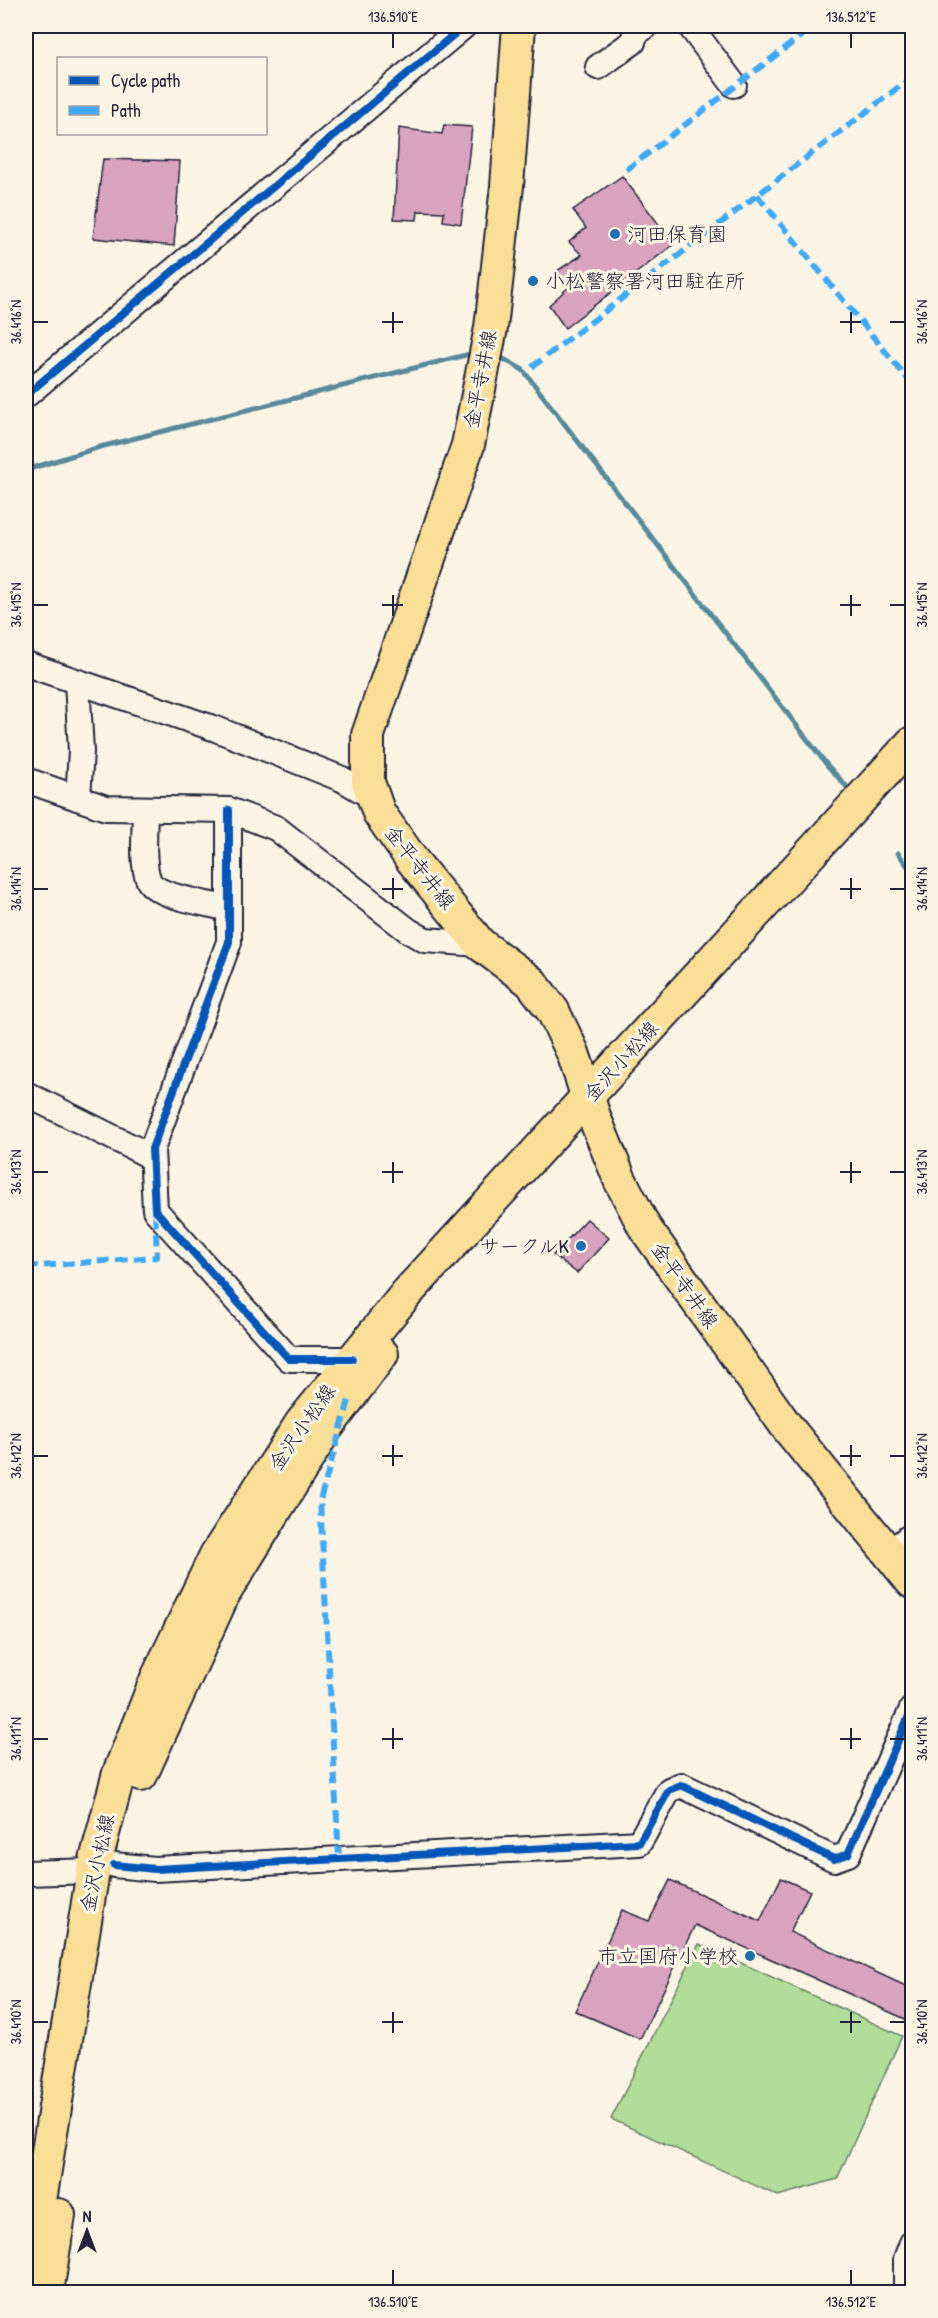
<svg xmlns="http://www.w3.org/2000/svg" width="938" height="2318" font-family="'Patrick Hand','Klee One',sans-serif">
  <style>
    .green { fill: #b1dc99; stroke: #6a7f6a; stroke-width: 1.5 }
    .lines { fill: none; stroke-linecap: round; stroke-linejoin: round }
    .stream { stroke: #598a99; stroke-width: 5 }
    .building { fill: #d8a4be; stroke: #22223b; stroke-width: 1.5 }
    .minor-casing { stroke: #22223b; stroke-width: 28 }
    .major-casing { stroke: #22223b; stroke-width: 36 }
    .minor { stroke: #fcf5e5; stroke-width: 24 }
    .major { stroke: #fadf96; stroke-width: 32 }
    .quiet { stroke: #3fa9f5; stroke-width: 6; stroke-dasharray: 12 6; stroke-linecap: butt }
    .cycleway-casing { stroke: #fcf5e5; stroke-width: 11 }
    .cycleway { stroke: #0057b8; stroke-width: 8 }
    .ticks { fill: none; stroke: #22223b; stroke-width: 2 }
    .poi-dot { fill: #1f6fb2; stroke: #fcf5e5; stroke-width: 2 }
    .labels { text-anchor: middle; stroke-width: 6; stroke-linejoin: round; paint-order: stroke }
    .poi-label { font-size: 20px; fill: #22223b; stroke: #fcf5e5; text-anchor: start }
    .street-label { font-size: 20px; fill: #22223b; stroke: #fcf5e5 }
    .neatline { fill: none; stroke: #22223b; stroke-width: 2 }
    .ticks-label { font-size: 15px; text-anchor: middle; fill: #22223b }
  </style>
  <rect width="100%" height="100%" fill="#fcf5e5"/>
  <filter id="ink" filterUnits="userSpaceOnUse"><feTurbulence type="fractalNoise" baseFrequency=".0167" numOctaves="2"/><feDisplacementMap in="SourceGraphic" scale="12" xChannelSelector="R" yChannelSelector="G"/><feConvolveMatrix kernelMatrix="1 2 1 2 8 2 1 2 1" color-interpolation-filters="sRGB"/></filter>
  <g filter="url(#ink)">
    <path class="green" d="M699 1944 902 2036 837 2179 778 2196 611 2119Z"/>
    <g class="lines">
      <g class="stream">
        <path d="M495 354 523 370 827 765 846 786"/>
        <path d="M26 470 100 447 474 353"/>
        <path d="M898 853 912 872"/>
      </g>
    </g>
    <g class="building">
      <path d="M444 125 472 127 461 224 443 221 444 212 418 211 417 220 394 219 399 128 442 134Z"/>
      <path d="M103 159 180 161 174 246 93 238Z"/>
      <path d="M622 176 674 244 565 328 549 305 570 286 557 271 582 255 569 242 586 228 573 210Z"/>
      <path d="M587 1219 609 1238 577 1273 553 1255Z"/>
      <path d="M781 1878 810 1891 790 1932 912 1989V2022L695 1925 640 2039 575 2011 622 1910 649 1921 670 1880 760 1921Z"/>
    </g>
    <g class="lines">
      <defs>
        <g id="minor">
          <path d="M690 26 734 85"/>
          <path d="M598 67 633 42 635 34 646 26"/>
          <path d="M26 395 464 26"/>
          <path d="M26 664 216 729 342 779 371 796"/>
          <path d="M77 682 81 751 78 798"/>
          <path d="M26 780 106 808 229 810 276 828 409 931 425 940 480 944"/>
          <path d="M145 810C145 829 141 864 149 881 157 897 212 904 229 909"/>
          <path d="M229 810V942L152 1149 155 1210 289 1359H352"/>
          <path d="M26 1094 152 1157"/>
          <path d="M890 1552 912 1535"/>
          <path d="M114 1865 155 1869 639 1843 669 1790 681 1785 834 1859 848 1854 912 1709"/>
          <path d="M26 1873 93 1871"/>
          <path d="M906 2292V2259L912 2243"/>
        </g>
        <g id="major">
          <path d="M519 26 507 186 491 328 468 445 368 735V782L379 813 412 860 480 944 531 982 553 1011 573 1053 595 1119 620 1180 645 1228 787 1427 912 1582"/>
          <path d="M141 1775 223 1595 325 1430 382 1354"/>
          <path d="M26 2288 93 1871 119 1773 157 1678 216 1555 302 1422 407 1293 912 743"/>
          <path d="M47 2292 59 2215"/>
        </g>
      </defs>
      <use href="#minor" class="minor-casing"/>
      <use href="#major" class="major-casing"/>
      <use href="#minor" class="minor"/>
      <use href="#major" class="major"/>
      <g class="quiet">
        <path d="M626 170 814 26"/>
        <path d="M757 195 912 384"/>
        <path d="M532 367 912 77"/>
        <path d="M26 1267 157 1257 155 1210"/>
        <path d="M339 1858 320 1500 350 1397"/>
      </g>
      <defs>
        <g id="cycleway">
          <path d="M26 395 464 26"/>
          <path d="M229 810V942L152 1149 155 1210 289 1359H352"/>
          <path d="M114 1865 155 1869 639 1843 669 1790 681 1785 834 1859 848 1854 912 1709"/>
        </g>
      </defs>
      <use href="#cycleway" class="cycleway-casing"/>
      <use href="#cycleway" class="cycleway"/>
    </g>
  </g>
  <path class="ticks" d="M393 33V48M851 33V48M393 312V333M851 312V333M33 322H48M382 322H403M840 322H861M890 322H905M393 595V616M851 595V616M33 605H48M382 605H403M840 605H861M890 605H905M393 878V899M851 878V899M33 889H48M382 889H403M840 889H861M890 889H905M393 1162V1183M851 1162V1183M33 1172H48M382 1172H403M840 1172H861M890 1172H905M393 1445V1466M851 1445V1466M33 1456H48M382 1456H403M840 1456H861M890 1456H905M393 1728V1749M851 1728V1749M33 1739H48M382 1739H403M840 1739H861M890 1739H905M393 2012V2033M851 2012V2033M33 2022H48M382 2022H403M840 2022H861M890 2022H905M393 2270V2285M851 2270V2285"/>
  <g class="poi-dot">
    <circle cx="615" cy="234" r="6"/>
    <circle cx="533" cy="281" r="6"/>
    <circle cx="581" cy="1246" r="6"/>
    <circle cx="750" cy="1956" r="6"/>
  </g>
  <g class="labels">
    <g class="poi-label">
      <text x="627" y="241">河田保育園</text>
      <text x="545" y="288">小松警察署河田駐在所</text>
      <text x="569" y="1253" text-anchor="end">サークルK</text>
      <text x="738" y="1963" text-anchor="end">市立国府小学校</text>
    </g>
    <g class="street-label">
      <text transform="translate(480 379) rotate(-79)" y="7">金平寺井線</text>
      <text transform="translate(420 867) rotate(52)" y="7">金平寺井線</text>
      <text transform="translate(621 1061) rotate(-48)" y="7">金沢小松線</text>
      <text transform="translate(685 1285) rotate(55)" y="7">金平寺井線</text>
      <text transform="translate(302 1427) rotate(-55)" y="7">金沢小松線</text>
      <text transform="translate(97 1863) rotate(-78)" y="7">金沢小松線</text>
    </g>
  </g>
  <rect width="938" height="2318" fill="none" stroke="#fcf5e5" stroke-width="66"/>
  <rect x="57" y="57" width="210" height="78" fill="#fcf5e5" stroke="#a5a1a1" stroke-width="1.5"/>
  <rect x="69" y="76" width="30" height="9" fill="#0057b8" stroke="#a5a1a1" stroke-width="1.5"/>
  <text x="111" y="87" font-size="18" fill="#22223b">Cycle path</text>
  <rect x="69" y="106" width="30" height="9" fill="#3fa9f5" stroke="#a5a1a1" stroke-width="1.5"/>
  <text x="111" y="117" font-size="18" fill="#22223b">Path</text>
  <g transform="translate(87 2231)" stroke="#fcf5e5" stroke-width="4.5" paint-order="stroke">
  <path d="M0-4.5L10 22L0 15L-10 22Z" fill="#22223b"/>
  <text y="-9" font-size="16" font-weight="bold" text-anchor="middle" fill="#22223b">N</text>
  </g>
  <rect x="33" y="33" width="872" height="2252" class="neatline"/>
  <g class="ticks-label">
    <text x="393" y="22">136.510°E</text>
    <text x="851" y="22">136.512°E</text>
    <text transform="translate(16 322) rotate(-90)" y="5">36.416°N</text>
    <text transform="translate(922 322) rotate(-90)" y="5">36.416°N</text>
    <text transform="translate(16 605) rotate(-90)" y="5">36.415°N</text>
    <text transform="translate(922 605) rotate(-90)" y="5">36.415°N</text>
    <text transform="translate(16 889) rotate(-90)" y="5">36.414°N</text>
    <text transform="translate(922 889) rotate(-90)" y="5">36.414°N</text>
    <text transform="translate(16 1172) rotate(-90)" y="5">36.413°N</text>
    <text transform="translate(922 1172) rotate(-90)" y="5">36.413°N</text>
    <text transform="translate(16 1456) rotate(-90)" y="5">36.412°N</text>
    <text transform="translate(922 1456) rotate(-90)" y="5">36.412°N</text>
    <text transform="translate(16 1739) rotate(-90)" y="5">36.411°N</text>
    <text transform="translate(922 1739) rotate(-90)" y="5">36.411°N</text>
    <text transform="translate(16 2022) rotate(-90)" y="5">36.410°N</text>
    <text transform="translate(922 2022) rotate(-90)" y="5">36.410°N</text>
    <text x="393" y="2307">136.510°E</text>
    <text x="851" y="2307">136.512°E</text>
  </g>
</svg>
